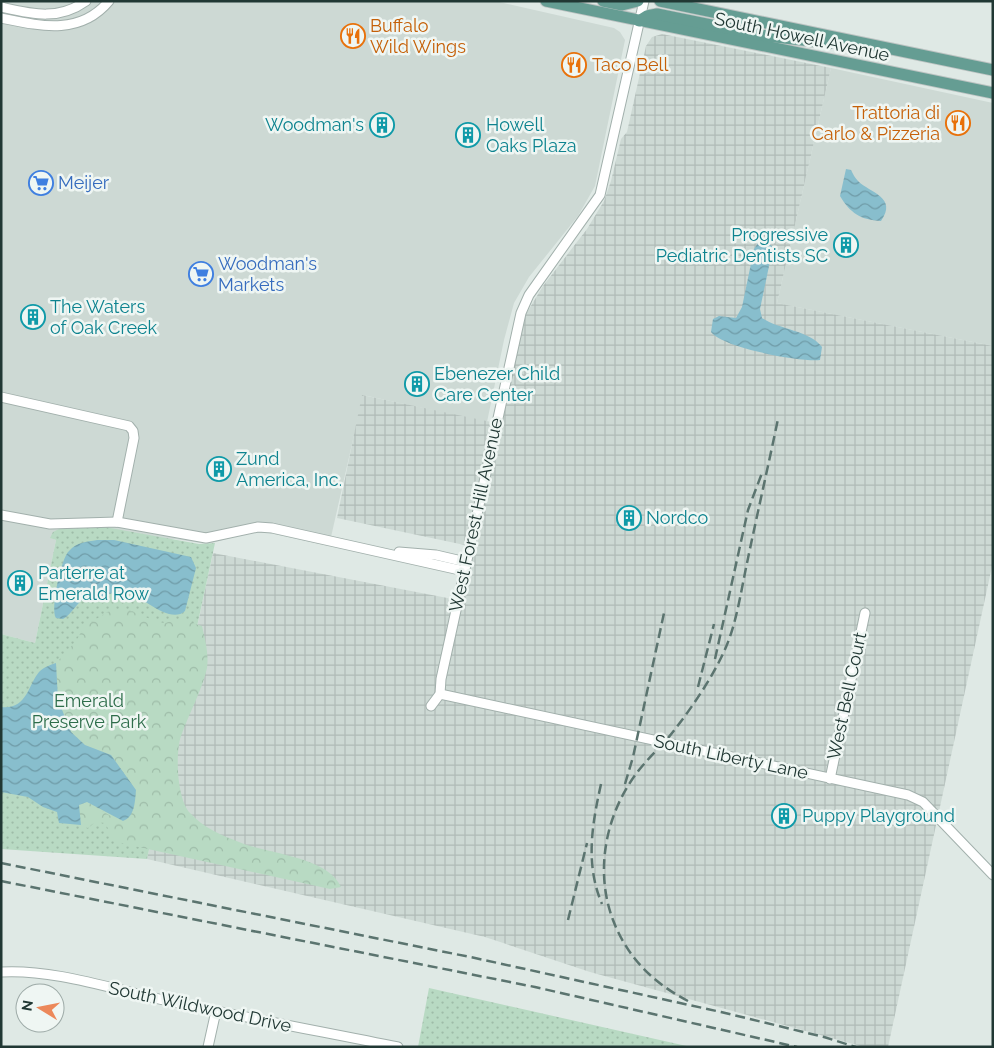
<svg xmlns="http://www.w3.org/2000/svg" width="994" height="1048" font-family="Raleway,sans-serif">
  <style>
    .built { fill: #cdd9d4 }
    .industrial { fill: url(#industrial-grid) }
    .green { fill: url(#green-dots) }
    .forest { fill: url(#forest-crowns) }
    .water { fill: url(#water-waves) }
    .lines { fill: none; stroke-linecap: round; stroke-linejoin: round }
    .minor-casing { stroke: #a2b0ac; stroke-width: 11 }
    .major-casing { stroke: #bcc3c2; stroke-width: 13 }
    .minor { stroke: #fff; stroke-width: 9 }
    .major { stroke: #659d93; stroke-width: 11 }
    .rail { stroke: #5b746f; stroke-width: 2.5; stroke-dasharray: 10 5; stroke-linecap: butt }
    .labels { text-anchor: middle; stroke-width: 5; stroke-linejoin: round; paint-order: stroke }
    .food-label { font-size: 18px; fill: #c56008; stroke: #eff6f3; text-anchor: start }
    .street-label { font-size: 18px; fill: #213834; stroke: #eff6f3 }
    .culture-label { font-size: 18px; fill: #0d838f; stroke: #eff6f3; text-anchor: start }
    .shop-label { font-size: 18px; fill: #366cbe; stroke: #eff6f3; text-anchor: start }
    .park-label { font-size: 18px; fill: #2d6d4a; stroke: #eff6f3 }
  </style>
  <defs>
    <pattern id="industrial-grid" width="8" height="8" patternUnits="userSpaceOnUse" patternTransform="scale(1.25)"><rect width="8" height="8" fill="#cdd9d4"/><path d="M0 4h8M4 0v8" fill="none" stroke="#b0bbb7"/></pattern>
    <pattern id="green-dots" width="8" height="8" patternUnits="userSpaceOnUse" patternTransform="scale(1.25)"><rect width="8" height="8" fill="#b8dac3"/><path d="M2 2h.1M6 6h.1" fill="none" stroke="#9ebca8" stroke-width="1.8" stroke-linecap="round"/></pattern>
    <pattern id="forest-crowns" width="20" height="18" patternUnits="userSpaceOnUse" patternTransform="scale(1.25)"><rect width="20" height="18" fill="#b8dac3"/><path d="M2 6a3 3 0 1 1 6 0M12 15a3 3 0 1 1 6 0" fill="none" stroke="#9ebca8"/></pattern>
    <pattern id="water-waves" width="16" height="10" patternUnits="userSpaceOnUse" patternTransform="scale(1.25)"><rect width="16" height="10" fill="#88becd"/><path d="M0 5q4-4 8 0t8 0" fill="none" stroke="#6f9ba7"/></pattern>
  </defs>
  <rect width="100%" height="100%" fill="#dfe9e5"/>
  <g class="built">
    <path d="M1 1H495L614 28 620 32 625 40 595 186 578 216 529 277 514 303 504 340 487 422 363 395 329 546 269 533H249L208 544 175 539 51 538 56 540 35 643 1 634Z"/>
    <path d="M831 68 993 103V346L777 303Z"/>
  </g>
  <path class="industrial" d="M662 34 831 68 777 303 993 346V562L888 1047H864L590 972 485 937 147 859 213 553 463 601 474 547 337 518 362 395 501 424 526 314 543 286 587 229 604 201 611 181 621 139 627 132 646 46 652 37Z"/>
  <g class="green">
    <path d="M105 527 199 544 215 543 147 859 1 849V634L35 643 56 540 50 538 53 532 59 529Z"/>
    <path d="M429 988 691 1047H418Z"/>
  </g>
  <path class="forest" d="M121 609 129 610 157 622 165 623 179 619 202 626C205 639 209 654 207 668 202 691 189 713 181 736 175 754 177 799 190 813 204 828 221 835 239 842 267 854 327 856 341 887L330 889 125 844 115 841 105 823 96 822 88 828 77 825H80L79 804 87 802 114 818 132 784 111 755 85 745 71 732 58 700 56 663 76 641 84 627 107 612Z"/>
  <g class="water">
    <path d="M846 169 851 170C853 174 855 178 858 181 870 193 898 197 881 221 861 220 850 213 840 196Z"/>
    <path d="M767 242 773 247 760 309 762 318C780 330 809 330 822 347L820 360C800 362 723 348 711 332L713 319 719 316 736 318 742 307 754 249 758 243Z"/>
    <path d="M97 540H114L191 557 196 568 185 611C170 625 142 596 126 592 117 589 112 594 104 596 99 597 94 594 89 596 77 600 73 614 63 619L56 618C50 610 61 558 69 551 77 542 86 542 97 540Z"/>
    <path d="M56 663 58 700 71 732 85 745 111 755 136 790C135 801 135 817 123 821L87 802 79 805 81 825 59 823 57 812 43 807 28 797 1 792V707C27 710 28 685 39 672 44 667 50 665 56 663Z"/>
  </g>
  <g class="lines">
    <defs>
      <g id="minor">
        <path d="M1 7C32 14 58 21 86 1"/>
        <path d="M1 18C40 26 80 36 109 1"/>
        <path d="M1 397 129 426 133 431 134 438 117 522"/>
        <path d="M1 515 50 524 117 522 206 538 258 527 272 528 464 571"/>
        <path d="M399 552 436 555 466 562"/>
        <path d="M440 694 908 795 923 802 993 875"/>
        <path d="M431 706 440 694 441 679 521 313 529 295 600 195 644 1"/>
        <path d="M830 779 865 613"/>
        <path d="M1 972C52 969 109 988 159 999 238 1016 318 1031 398 1047"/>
        <path d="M208 1047 216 1011"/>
      </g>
      <g id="major">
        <path d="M546 1 993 93"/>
        <path d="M603 1 622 5 638 1"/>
        <path d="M660 1 993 70"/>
        <path d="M639 21 647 16 657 14 766 36 830 43"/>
      </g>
    </defs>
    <use href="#minor" class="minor-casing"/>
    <use href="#major" class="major-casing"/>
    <use href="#minor" class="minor"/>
    <use href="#major" class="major"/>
    <g class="rail">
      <path d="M715 659 748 510 762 473"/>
      <path d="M698 687 714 624"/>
      <path d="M601 784C592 825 585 864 602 904"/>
      <path d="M625 784 633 757 664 613"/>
      <path d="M1 863 475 958 721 1012 824 1037 856 1047"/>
      <path d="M1 881 535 987 797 1047"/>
      <path d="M568 920 587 843"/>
      <path d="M688 1001C653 983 627 957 613 920 594 870 606 812 639 770 651 755 665 743 676 728 695 703 714 675 726 647 737 621 741 591 747 563 757 515 768 467 778 419"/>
    </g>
  </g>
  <defs>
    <symbol id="restaurant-ring" viewBox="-11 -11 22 22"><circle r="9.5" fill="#eff6f3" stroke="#e8710a" stroke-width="1.5"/><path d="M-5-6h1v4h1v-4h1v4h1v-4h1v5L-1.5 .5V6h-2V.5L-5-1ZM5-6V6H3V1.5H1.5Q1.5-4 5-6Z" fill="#e8710a"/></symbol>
    <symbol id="building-ring" viewBox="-11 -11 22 22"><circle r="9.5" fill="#eff6f3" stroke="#0f9aa8" stroke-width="1.5"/><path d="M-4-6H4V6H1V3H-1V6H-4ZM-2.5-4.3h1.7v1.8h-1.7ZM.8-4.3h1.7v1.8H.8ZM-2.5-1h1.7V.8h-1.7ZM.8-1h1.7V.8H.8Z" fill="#0f9aa8"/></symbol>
    <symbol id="supermarket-ring" viewBox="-11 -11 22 22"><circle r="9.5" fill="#eff6f3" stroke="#3f7fe0" stroke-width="1.5"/><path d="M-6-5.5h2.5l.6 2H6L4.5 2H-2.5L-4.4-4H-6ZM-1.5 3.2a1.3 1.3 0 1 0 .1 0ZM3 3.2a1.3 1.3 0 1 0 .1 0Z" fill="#3f7fe0"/></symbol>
  </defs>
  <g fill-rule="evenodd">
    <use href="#restaurant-ring" x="339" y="22" width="28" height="28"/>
    <use href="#restaurant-ring" x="560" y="51" width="28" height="28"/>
    <use href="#restaurant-ring" x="944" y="109" width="28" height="28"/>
    <use href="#building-ring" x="368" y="111" width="28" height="28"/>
    <use href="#building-ring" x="454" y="121" width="28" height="28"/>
    <use href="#supermarket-ring" x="27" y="169" width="28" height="28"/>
    <use href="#building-ring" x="832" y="231" width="28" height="28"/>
    <use href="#supermarket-ring" x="187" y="260" width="28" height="28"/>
    <use href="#building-ring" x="19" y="303" width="28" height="28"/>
    <use href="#building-ring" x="403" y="370" width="28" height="28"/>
    <use href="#building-ring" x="205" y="455" width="28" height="28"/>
    <use href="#building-ring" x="615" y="504" width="28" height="28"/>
    <use href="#building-ring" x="6" y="569" width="28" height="28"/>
    <use href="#building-ring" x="770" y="802" width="28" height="28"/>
  </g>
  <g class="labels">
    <g class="food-label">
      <text x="370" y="32">Buffalo<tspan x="370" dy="21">Wild Wings</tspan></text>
      <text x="592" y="71">Taco Bell</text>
      <text x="940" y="119" text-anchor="end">Trattoria di<tspan x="940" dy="21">Carlo &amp; Pizzeria</tspan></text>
    </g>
    <g class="street-label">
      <text transform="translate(802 37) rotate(12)" y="6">South Howell Avenue</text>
      <text transform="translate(476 515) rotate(-78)" y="6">West Forest Hill Avenue</text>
      <text transform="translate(847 696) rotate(-78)" y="6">West Bell Court</text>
      <text transform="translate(731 757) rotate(12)" y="6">South Liberty Lane</text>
      <text transform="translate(200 1007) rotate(12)" y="6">South Wildwood Drive</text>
    </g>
    <g class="culture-label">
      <text x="364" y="131" text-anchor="end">Woodman's</text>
      <text x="486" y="131">Howell<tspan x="486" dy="21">Oaks Plaza</tspan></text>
      <text x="828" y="241" text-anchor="end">Progressive<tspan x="828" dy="21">Pediatric Dentists SC</tspan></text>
      <text x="50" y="313">The Waters<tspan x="50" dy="21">of Oak Creek</tspan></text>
      <text x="434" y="380">Ebenezer Child<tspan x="434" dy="21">Care Center</tspan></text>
      <text x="236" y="465">Zund<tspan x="236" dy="21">America, Inc.</tspan></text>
      <text x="646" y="524">Nordco</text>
      <text x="38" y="579">Parterre at<tspan x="38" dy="21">Emerald Row</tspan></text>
      <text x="802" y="822">Puppy Playground</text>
    </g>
    <g class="shop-label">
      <text x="58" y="189">Meijer</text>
      <text x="218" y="270">Woodman's<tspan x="218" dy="21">Markets</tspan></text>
    </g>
    <g class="park-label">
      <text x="89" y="707">Emerald<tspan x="89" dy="21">Preserve Park</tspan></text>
    </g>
  </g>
  <rect width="994" height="1048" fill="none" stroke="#213834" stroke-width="5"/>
  <g transform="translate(40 1008) rotate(280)"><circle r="24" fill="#eff6f3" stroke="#9daaa7"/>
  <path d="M0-4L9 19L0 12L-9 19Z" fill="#ec885a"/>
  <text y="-8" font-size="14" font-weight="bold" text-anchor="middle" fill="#213834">N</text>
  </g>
</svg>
